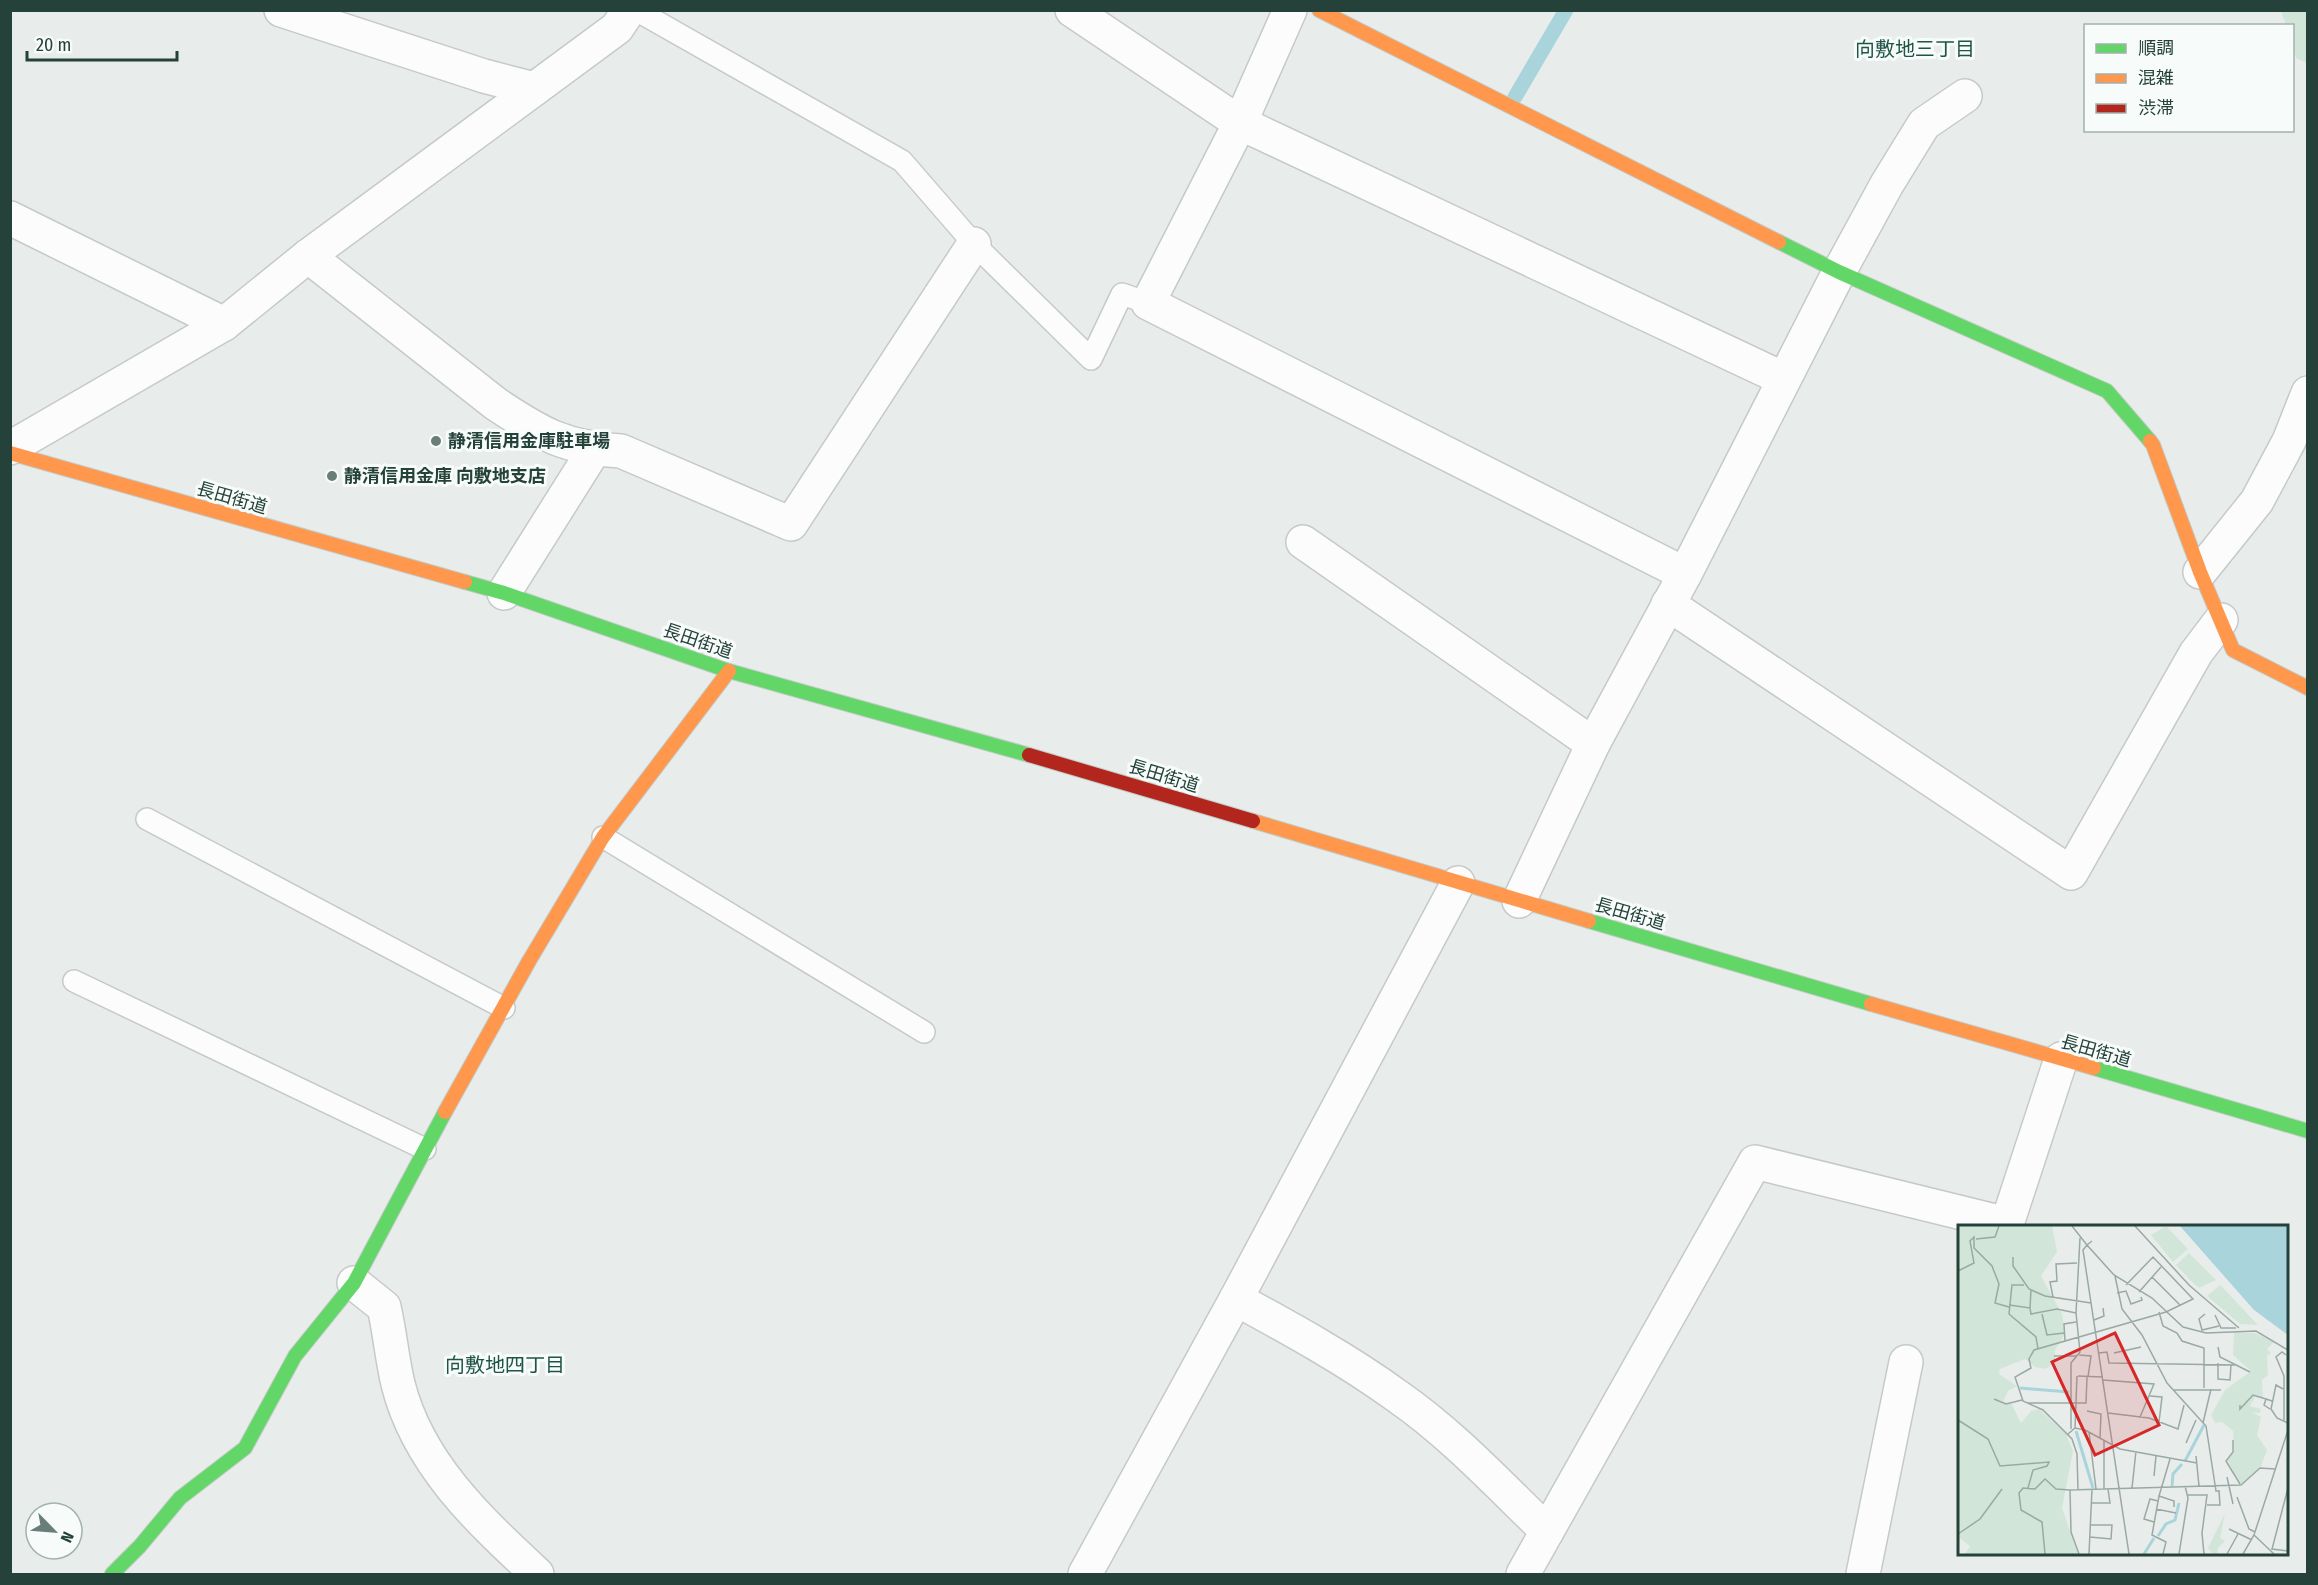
<svg xmlns="http://www.w3.org/2000/svg" width="2318" height="1585" font-family="'Fira Sans Condensed','Noto Sans JP',sans-serif">
  <style>
    .green { fill: #d1e6d8 }
    .lines { fill: none; stroke-linecap: round; stroke-linejoin: round }
    .stream { stroke: #a9d4db; stroke-width: 15 }
    .lane-casing { stroke: #c5cac8; stroke-width: 24 }
    .street-casing { stroke: #c5cac8; stroke-width: 36 }
    .fast-casing { stroke: #c3cbc8; stroke-width: 16 }
    .slow-casing { stroke: #c3cbc8; stroke-width: 16 }
    .jam-casing { stroke: #c3cbc8; stroke-width: 16 }
    .lane { stroke: #fcfcfc; stroke-width: 21 }
    .street { stroke: #fcfcfc; stroke-width: 33 }
    .fast { stroke: #63d668; stroke-width: 14 }
    .slow { stroke: #ff974d; stroke-width: 14 }
    .jam { stroke: #b3261e; stroke-width: 14 }
    .poi-dot { fill: #697e78; stroke: #f7fbf9; stroke-width: 2 }
    .labels { text-anchor: middle; stroke-width: 6; stroke-linejoin: round; paint-order: stroke }
    .poi-label { font-size: 18px; font-weight: bold; fill: #24423a; stroke: #f7fbf9; text-anchor: start }
    .street-label { font-size: 18px; fill: #24423a; stroke: #f7fbf9 }
    .neighbourhood-label { font-size: 20px; fill: #1f5548; stroke: #f7fbf9 }
    .inset-river { fill: none; stroke: #a9d4db; stroke-width: 3 }
    .inset-road { fill: none; stroke: #9aa9a4; stroke-width: 1.5 }
    .view { fill: #d62828; fill-opacity: 0.15; stroke: #d62828; stroke-width: 3 }
    .inset-edge { fill: none; stroke: #24423a; stroke-width: 3 }
  </style>
  <rect width="100%" height="100%" fill="#e8edeb"/>
  <path class="green" d="M2281 11H2307V63L2296 58 2293 46 2292 26 2286 25Z"/>
  <g class="lines">
    <path class="stream" d="M1515 97 1566 10"/>
    <defs>
      <g id="lane">
        <path d="M636 10 902 161 974 244 1091 359 1122 294 1148 303"/>
        <path d="M147 819 504 1008"/>
        <path d="M603 837 924 1032"/>
        <path d="M74 981 425 1149"/>
      </g>
      <g id="street">
        <path d="M281 10 484 76 534 89"/>
        <path d="M1072 10 1240 123 1784 379"/>
        <path d="M1290 10 1240 123 1148 303 1685 574"/>
        <path d="M10 218 224 324"/>
        <path d="M308 256 496 404C541 434 565 448 621 451L791 524 974 244"/>
        <path d="M10 448 224 324 308 256 617 28 629 10"/>
        <path d="M1303 542 1593 744"/>
        <path d="M2200 572 2257 501 2289 441 2308 393"/>
        <path d="M504 593 594 450"/>
        <path d="M1668 604 2071 873 2196 653 2221 620"/>
        <path d="M1519 901 1593 744 1685 574 1839 272 1887 184 1924 124 1965 96"/>
        <path d="M354 1283 384 1307C390 1333 392 1359 398 1384 418 1464 479 1520 537 1574"/>
        <path d="M1236 1299C1291 1329 1346 1359 1397 1396 1452 1434 1499 1485 1547 1531"/>
        <path d="M1085 1574 1236 1299 1458 883"/>
        <path d="M1523 1574 1755 1162 2007 1224 2061 1059"/>
        <path d="M1863 1574 1906 1362"/>
      </g>
      <g id="fast">
        <path d="M1779 242 1839 272 2107 391 2150 441"/>
        <path d="M465 582 504 593 729 671 1029 755"/>
        <path d="M1589 921 1871 1004"/>
        <path d="M2094 1068 2308 1131"/>
        <path d="M112 1574 140 1546 180 1498 245 1448 295 1356 354 1283 445 1112"/>
      </g>
      <g id="slow">
        <path d="M1319 10 1779 242"/>
        <path d="M2150 441 2153 445 2200 572 2233 650 2308 688"/>
        <path d="M10 453 465 582"/>
        <path d="M1253 821 1589 921"/>
        <path d="M1871 1004 2094 1068"/>
        <path d="M445 1112 529 961 603 837 729 671"/>
      </g>
      <path id="jam" d="M1029 755 1253 821"/>
    </defs>
    <use href="#lane" class="lane-casing"/>
    <use href="#street" class="street-casing"/>
    <use href="#fast" class="fast-casing"/>
    <use href="#slow" class="slow-casing"/>
    <use href="#jam" class="jam-casing"/>
    <use href="#lane" class="lane"/>
    <use href="#street" class="street"/>
    <use href="#fast" class="fast"/>
    <use href="#slow" class="slow"/>
    <use href="#jam" class="jam"/>
  </g>
  <g class="poi-dot">
    <circle cx="436" cy="441" r="6"/>
    <circle cx="332" cy="476" r="6"/>
  </g>
  <g class="labels">
    <g class="poi-label">
      <text x="448" y="447">静清信用金庫駐車場</text>
      <text x="344" y="482">静清信用金庫 向敷地支店</text>
    </g>
    <g class="street-label">
      <text transform="translate(232 498) rotate(16)" y="6">長田街道</text>
      <text transform="translate(698 641) rotate(19)" y="6">長田街道</text>
      <text transform="translate(1164 776) rotate(17)" y="6">長田街道</text>
      <text transform="translate(1630 914) rotate(16)" y="6">長田街道</text>
      <text transform="translate(2096 1051) rotate(16)" y="6">長田街道</text>
    </g>
    <g class="neighbourhood-label">
      <text x="1915" y="56">向敷地三丁目</text>
      <text x="505" y="1372">向敷地四丁目</text>
    </g>
  </g>
  <g transform="translate(1958 1225)">
    <rect width="330" height="330" fill="#e8edeb"/>
    <path d="M0 1H94L99 27 83 51 104 89 107 109 97 125V137L88 144 77 142 67 134 42 144 41 149 59 161 50 166 45 177 53 178 63 198 73 186 81 184 108 209 115 226 104 283 120 329H7L12 321 0 312ZM208 1 230 24 215 37 193 10ZM231 28 258 55 241 63 233 56 218 40ZM262 60 268 66 300 100 282 99 249 71ZM276 107 297 108 316 117 309 124 313 128 309 131 310 150 304 155 305 173 297 172 292 181 303 184 302 188 294 187 303 192 299 210 309 225 303 241 283 259 269 235 276 227 275 206 264 197 257 198 253 190 267 165 293 146 275 130ZM267 288 262 313 267 316 260 323 259 329H255L250 323Z" fill="#d1e6d8"/>
    <path d="M222 1H330V110L296 85Z" fill="#a9d4db"/>
    <path class="inset-river" d="M62 163 111 167M118 206 135 263M227 236 246 200M214 261 215 249 224 239M200 311 208 299 217 295 221 278M186 329 196 313"/>
    <path class="inset-road" d="M114 1 129 20 125 25 171 329M177 1 231 60 281 103M18 14 37 12 41 1M134 16 129 20 156 50 194 73 225 102 248 108 298 106 330 125M55 32V41L71 64 87 71 133 78M0 46 16 38 12 16 16 12V23L34 41 41 59 37 78 51 82M157 51 164 84 184 110 209 158 248 201 258 266H262M194 52 222 80M66 60H54L51 89 78 112 80 124M181 67 203 42M159 68 168 66 173 79 184 75 183 72M95 72 92 57 99 56 98 39 119 38M51 80 72 83 73 65M72 83 73 89 99 84 118 88M201 87 205 101 219 108 224 116 246 123V163M84 89 89 110 106 108M247 89 241 94 244 105 261 101M257 90 263 103H278M136 95 146 91 145 83M107 116 106 99 118 97M260 122 262 132 292 147M141 128 149 127 151 138 278 140M156 128 183 122M121 130 133 131 130 152M96 131H119M260 138V154L272 155 273 140M120 151 145 152M145 155 196 159 182 192M325 164 318 160 313 184 319 193 330 198M215 165H263M192 171 204 172 201 197M36 174 48 179 64 175M69 178H128L129 152M282 180V184L295 170 308 174M312 184 306 180 308 174 314 176M129 186 143 189 142 213M150 188 191 193 220 204 226 180M0 195 30 214 42 241 91 237 89 241 75 245 70 263M326 196V151L318 132 324 127 328 130M245 198 253 164M117 203 119 151M113 204V138L122 127 118 88 122 13M131 207 138 264M110 209 117 203 127 205 162 224 239 238M146 215V264M275 215V227L268 236 282 259M228 218 238 195M238 231 241 261M212 234 201 271 216 276V282M196 251 198 231M269 252 275 279M174 263 178 226M330 263 314 324 330 326M120 265 119 229 114 214 85 185 65 176 57 152 73 143 71 134 76 125 208 87 235 74 195 32 168 60M229 270H249L244 308 246 329M201 271 194 310 208 317 205 329M279 272 291 304 297 307M133 278H152L150 264M249 280H262L261 266M198 284 218 288M196 297 186 294 192 274 200 276M132 300H154L153 314 132 312M271 304 294 315M0 309 22 294 44 264M296 310 316 329M87 329 84 297 63 285 61 268 65 263 77 264 87 254 98 264 112 265M121 329 113 307 112 265 283 260 302 243 317 244M131 329 134 264M221 329 230 273 227 261M269 329 280 309M285 329 296 310 330 205"/>
    <path class="view" d="M157 108 201 200 137 230 94 137Z"/>
    <rect width="330" height="330" class="inset-edge"/>
  </g>
  <rect width="2318" height="1585" fill="none" stroke="#24423a" stroke-width="24"/>
  <rect x="2084" y="24" width="210" height="108" fill="#f7fbf9" stroke="#a3b1ad" stroke-width="1.5"/>
  <rect x="2096" y="44" width="30" height="9" fill="#63d668" stroke="#a3b1ad" stroke-width="1.5"/>
  <text x="2138" y="54" font-size="18" fill="#24423a">順調</text>
  <rect x="2096" y="74" width="30" height="9" fill="#ff974d" stroke="#a3b1ad" stroke-width="1.5"/>
  <text x="2138" y="84" font-size="18" fill="#24423a">混雑</text>
  <rect x="2096" y="104" width="30" height="9" fill="#b3261e" stroke="#a3b1ad" stroke-width="1.5"/>
  <text x="2138" y="114" font-size="18" fill="#24423a">渋滞</text>
  <g transform="translate(54 1531) rotate(115)"><circle r="28" fill="#f7fbf9" stroke="#a3b1ad" stroke-width="1.5"/>
  <path d="M0-4.5L10 22L0 15L-10 22Z" fill="#697e78"/>
  <text y="-9" font-size="16" font-weight="bold" text-anchor="middle" fill="#24423a">N</text>
  </g>
  <path d="M27 51v9h150v-9" fill="none" stroke="#24423a" stroke-width="3"/>
  <text x="36" y="51" font-size="18" fill="#24423a" stroke="#f7fbf9" stroke-width="4.5" paint-order="stroke">20 m</text>
</svg>
